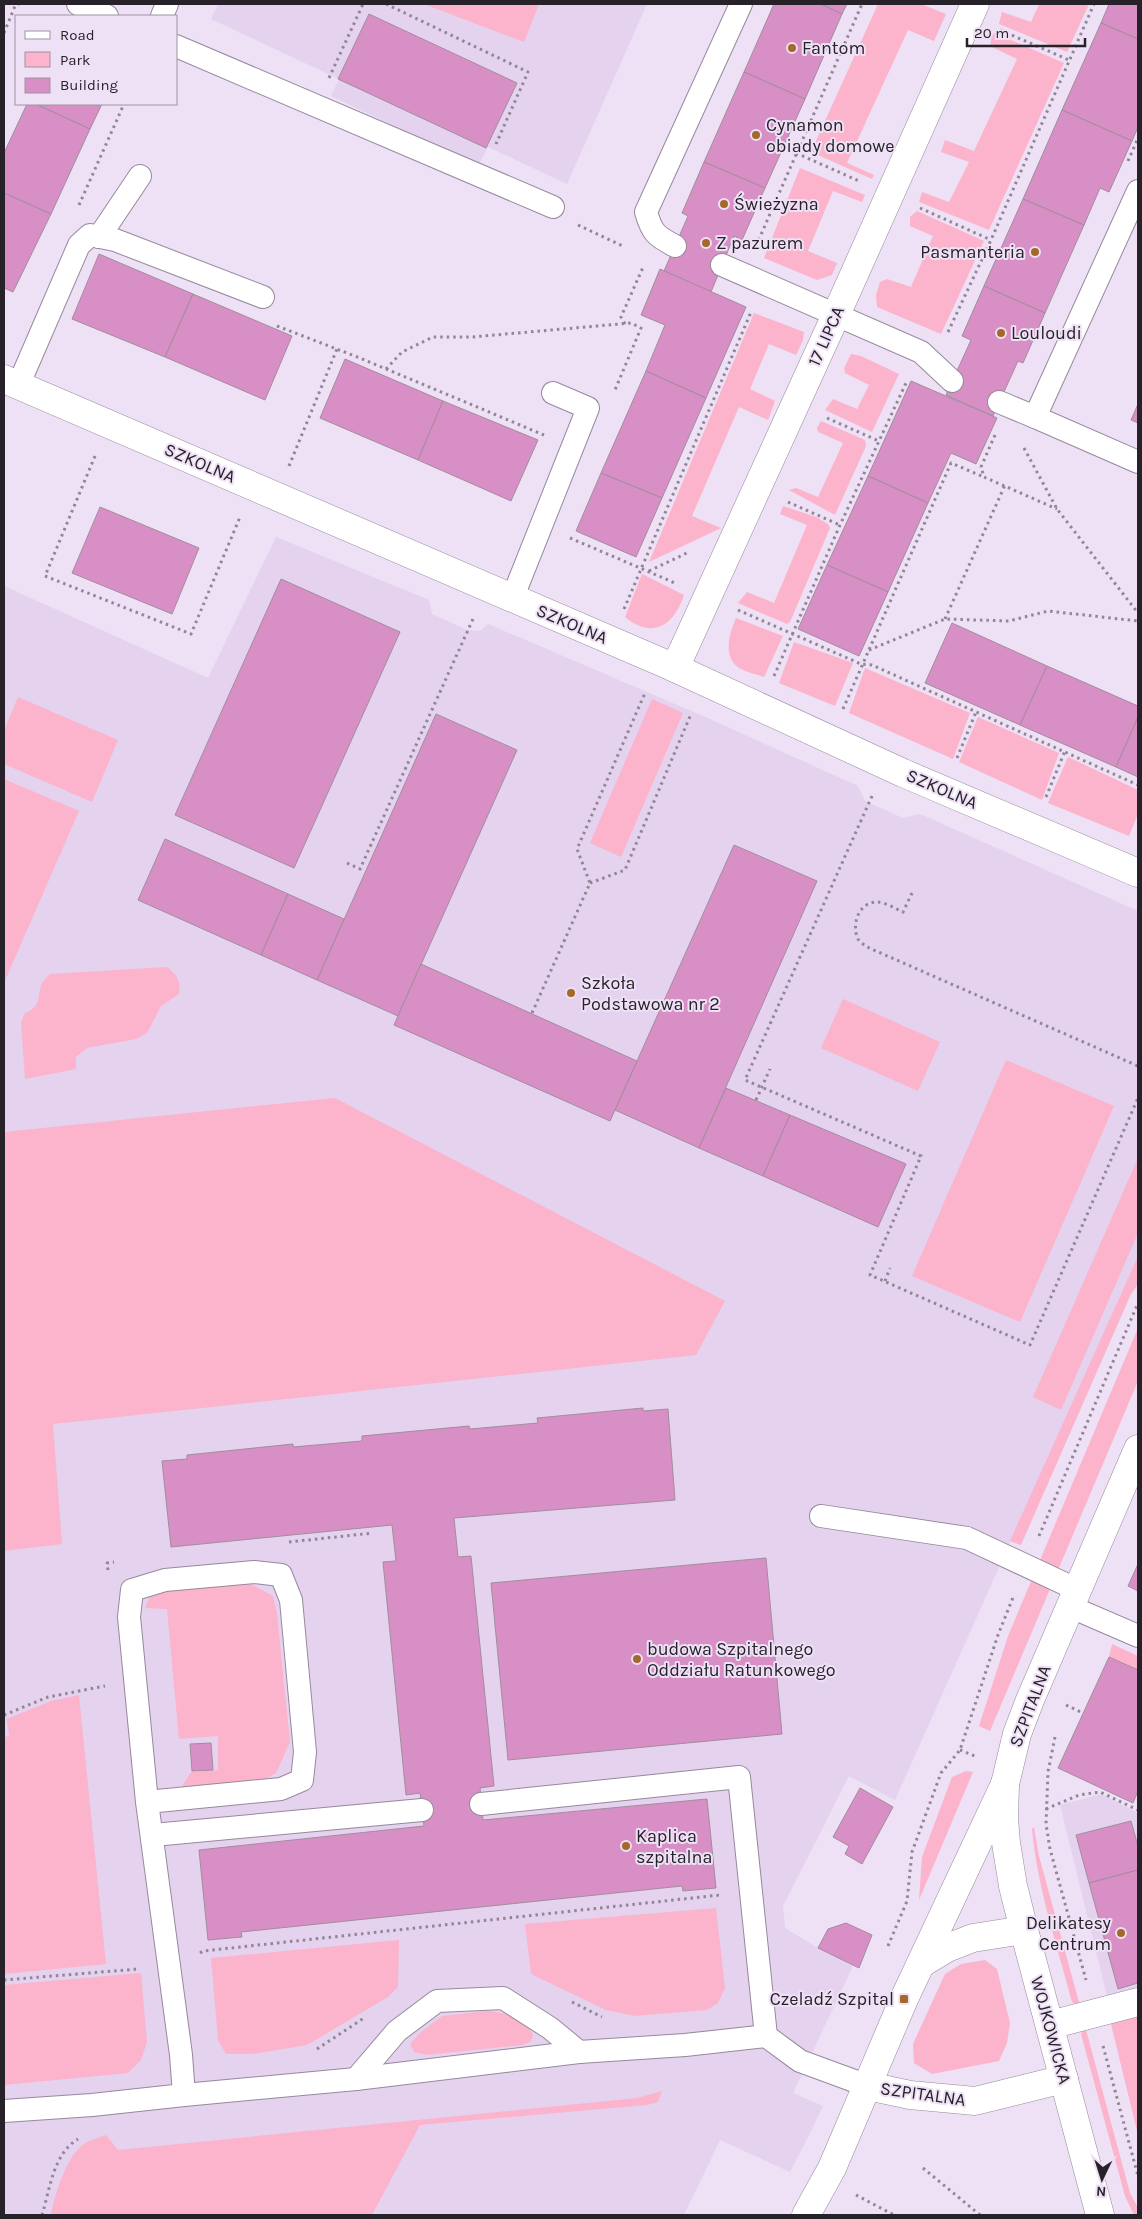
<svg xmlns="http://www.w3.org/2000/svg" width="1142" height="2219" font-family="Karla,sans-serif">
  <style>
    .built { fill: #e4d2ee }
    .green { fill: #fbb4cb }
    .building { fill: #d88fc6; stroke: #a28d9c }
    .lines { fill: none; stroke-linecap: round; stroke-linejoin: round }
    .lane-casing { stroke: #96899c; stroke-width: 24 }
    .street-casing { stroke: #96899c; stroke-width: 29 }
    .secondary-casing { stroke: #96899c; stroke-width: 29 }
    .path { stroke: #908695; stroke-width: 3; stroke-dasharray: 2.5 4; stroke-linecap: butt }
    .lane { stroke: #fff; stroke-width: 22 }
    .street { stroke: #fff; stroke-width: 28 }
    .secondary { stroke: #fff; stroke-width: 28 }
    .poi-dot { fill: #a4682b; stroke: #eee0f5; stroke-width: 2 }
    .labels { text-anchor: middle; stroke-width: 4; stroke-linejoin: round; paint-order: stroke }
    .poi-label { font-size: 18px; fill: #27222a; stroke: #eee0f5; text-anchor: start }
    .street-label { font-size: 18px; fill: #27222a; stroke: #eee0f5 }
  </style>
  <rect width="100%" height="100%" fill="#eee0f5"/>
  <g class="built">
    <path d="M218 4H647L567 184 488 147 478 166 331 96 339 79 211 19Z"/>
    <path d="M276 537 429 600 432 614 467 630 480 631 488 624 703 716 858 786 865 801 903 818 920 814 1138 911V1256L895 1800 849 1776 783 1906 785 1928 818 1948 853 1966 793 2093 823 2106 809 2135 790 2172 720 2140 684 2215H4V586L208 678Z"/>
    <path d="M1101 1794 1138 1813V1992L1108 2000 1060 1805Z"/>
  </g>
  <g class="green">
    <path d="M424 4H539L524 42Z"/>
    <path d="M878 4H921L946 14 934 41 908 30 847 163 874 175 872 179 811 152Z"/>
    <path d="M1039 4H1089L1067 52 999 24 1002 12 1031 22Z"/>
    <path d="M995 33 1064 63 989 230 919 202 922 192 949 202 969 162 941 152 945 140 974 151 1017 59 990 46 992 35Z"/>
    <path d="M800 168 865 195 862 202 833 191 808 251 837 263 832 275 817 280 764 258Z"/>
    <path d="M917 211 984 241 941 334 877 307 876 295 880 282 887 279 911 287 933 236 910 226V217Z"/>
    <path d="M754 313 804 332 803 340 796 355 769 344 750 389 775 401 768 420 739 407 692 516 721 528 649 562Z"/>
    <path d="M851 354 861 356 899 374 872 432 825 410 833 399 857 409 869 385 845 373 844 368Z"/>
    <path d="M821 421 865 440 866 446 835 515 789 490 796 488 818 497 843 443 818 432 817 428Z"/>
    <path d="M783 506 816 517 828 524 830 528 790 622 787 624 738 603 747 592 774 603 807 525 780 514Z"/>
    <path d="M642 574 684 595C674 625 653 640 625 617Z"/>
    <path d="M736 618 783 636 764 677C757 674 748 673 741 669 722 659 729 634 736 618Z"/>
    <path d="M794 642 853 663 835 706 779 683Z"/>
    <path d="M865 668 970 713 953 759 849 713Z"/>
    <path d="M18 697 118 740 92 802 4 764V731Z"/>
    <path d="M652 699 683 713 621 857 590 843Z"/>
    <path d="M978 717 1059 753 1042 800 959 762Z"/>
    <path d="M1068 757 1138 790V814L1129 836 1048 803Z"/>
    <path d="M4 779 79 811 4 983Z"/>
    <path d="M167 967C177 975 181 981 179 994L161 1006 147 1033 136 1039 87 1048 76 1057V1069L25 1079 21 1022 25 1013C43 1006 36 997 42 983 44 980 47 977 50 974Z"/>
    <path d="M843 999 940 1042 918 1091 821 1048Z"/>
    <path d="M1006 1060 1114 1106 1020 1322 912 1276Z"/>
    <path d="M335 1098 725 1301 696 1355 53 1424 62 1544 4 1551V1132Z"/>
    <path d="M1138 1158V1233L1061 1410 1033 1397Z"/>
    <path d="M1138 1256V1284L1131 1294 1021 1545 1010 1541Z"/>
    <path d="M1138 1328V1381L990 1731 979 1726 1008 1636Z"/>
    <path d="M249 1583 273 1596 277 1614 290 1742 276 1773 258 1783 181 1788 191 1772 218 1770V1736L179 1739 167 1609 145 1608 150 1597 175 1588Z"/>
    <path d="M1112 1644 1138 1656V1670L1109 1657Z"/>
    <path d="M79 1695 106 1964 4 1974V1737L9 1736 7 1719 51 1701Z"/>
    <path d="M966 1771 973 1772 919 1900 922 1857 952 1777Z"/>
    <path d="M1032 1828H1034L1039 1856 1080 2006 1072 2002C1057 1945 1037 1887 1032 1828Z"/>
    <path d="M716 1908 725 1988 718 2003 707 2010 634 2016 606 2010 531 1974 525 1924Z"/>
    <path d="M399 1940 398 1987 388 1997 307 2045 253 2054H226L218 2040 211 1958Z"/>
    <path d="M985 1960 997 1969 1010 2023 1007 2043 999 2061 932 2074 914 2063 913 2044 945 1974 961 1964Z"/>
    <path d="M141 1973 147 2042 141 2060 128 2073 4 2085V1985Z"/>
    <path d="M486 2011C503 2011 525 2019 533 2035L531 2041 523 2045 426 2055 414 2052 410 2044 421 2032 442 2016Z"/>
    <path d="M1138 2012V2135L1109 2016Z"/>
    <path d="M1085 2026 1130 2193 1138 2208V2215H1134L1125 2196 1081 2034Z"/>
    <path d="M662 2091 658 2102 647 2105 420 2125 372 2215H51C54 2197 67 2154 84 2144 90 2140 99 2138 106 2135L118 2150 637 2098Z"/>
  </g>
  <g class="building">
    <path d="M774 4H821L842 14 805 99 744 72Z"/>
    <path d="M821 4H847L842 14Z"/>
    <path d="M1109 4H1138V39L1101 23Z"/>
    <path d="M369 14 517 83 486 148 338 79Z"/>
    <path d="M1101 23 1138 39V127L1132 141 1062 110Z"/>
    <path d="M744 72 805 99 765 188 704 162Z"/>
    <path d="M27 104H36L90 129 51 214 4 193V153Z"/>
    <path d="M36 104H102L90 129Z"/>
    <path d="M1062 110 1132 141 1109 192 1100 188 1084 225 1023 199Z"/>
    <path d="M704 162 765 188 742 240 734 236 711 292 664 271 688 216 682 213Z"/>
    <path d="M4 193 51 214 13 292 4 288Z"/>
    <path d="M1023 199 1084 225 1045 313 984 286Z"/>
    <path d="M99 254 193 294 165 357 72 319Z"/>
    <path d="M660 269 746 307 706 398 646 371 665 325 641 315Z"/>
    <path d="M984 286 1045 313 1023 363 1018 361 993 416 946 395 971 340 962 336Z"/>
    <path d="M193 294 292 336 265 400 165 357Z"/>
    <path d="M345 359 443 401 418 460 320 418Z"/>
    <path d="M646 371 706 398 662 498 601 473Z"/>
    <path d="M911 381 997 418 976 464 951 453 928 503 868 476Z"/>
    <path d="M443 401 538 440 511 501 418 460Z"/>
    <path d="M1138 404V423L1131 420Z"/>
    <path d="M601 473 662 498 636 557 576 531Z"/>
    <path d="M868 476 928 503 888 592 827 565Z"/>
    <path d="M100 507 199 548 172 614 72 573Z"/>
    <path d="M827 565 888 592 859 656 798 629Z"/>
    <path d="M281 579 400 632 294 868 175 815Z"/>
    <path d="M952 623 1047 666 1020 725 925 683Z"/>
    <path d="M1047 666 1138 706V717L1116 767 1020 725Z"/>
    <path d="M436 714 517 750 398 1016 317 980Z"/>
    <path d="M1138 717V777L1116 767Z"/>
    <path d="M165 839 288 894 261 955 138 900Z"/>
    <path d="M734 845 817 881 699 1148 615 1110Z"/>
    <path d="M288 894 344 919 317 980 261 955Z"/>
    <path d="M421 964 637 1061 610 1121 394 1025Z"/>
    <path d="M726 1088 790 1115 763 1176 699 1148Z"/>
    <path d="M790 1115 906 1164 878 1227 763 1176Z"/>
    <path d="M643 1408V1411L668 1409 675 1500 454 1518 458 1557 471 1556 494 1786 480 1788 483 1820 707 1799 716 1888 683 1891 682 1886 241 1932 242 1937 208 1940 199 1850 424 1826 420 1793 406 1795 383 1562 396 1561 392 1525 171 1547 162 1461 187 1459V1455L293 1444V1447L362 1441V1436L469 1426 470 1429 538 1423 537 1418Z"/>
    <path d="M766 1558 782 1734 508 1760 491 1583Z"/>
    <path d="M1138 1564V1591L1128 1586Z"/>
    <path d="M1109 1657 1138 1670V1791L1133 1803 1058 1768Z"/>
    <path d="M211 1743 213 1770 192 1771 190 1744Z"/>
    <path d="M860 1788 893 1807 862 1864 845 1854 849 1846 833 1837Z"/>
    <path d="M1131 1821 1138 1846V1870L1089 1883 1076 1835Z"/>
    <path d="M1138 1870V1983L1118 1989 1089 1883Z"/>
    <path d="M846 1923 872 1935 859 1968 818 1948 828 1929Z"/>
  </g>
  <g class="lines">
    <defs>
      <g id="lane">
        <path d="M78 4 107 16"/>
        <path d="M162 16 167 4"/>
        <path d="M176 46 553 207"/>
        <path d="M99 237 140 176"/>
        <path d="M675 246C656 236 652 233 646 212L741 4"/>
        <path d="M722 265 921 352 952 381"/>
        <path d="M18 386 79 245 90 235 115 240 263 297"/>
        <path d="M999 402 1035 417 1138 191"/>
        <path d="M1035 417 1138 462"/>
        <path d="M512 599 588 408 553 393"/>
        <path d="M821 1516 967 1538 1078 1590"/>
        <path d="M1071 1607 1138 1636"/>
        <path d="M481 1804 739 1777 766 2036"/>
        <path d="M153 1835 422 1810"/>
        <path d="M356 2079 397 2031 437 2001 503 1998 550 2028 579 2052"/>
        <path d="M184 2095 356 2079 579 2052 685 2045 766 2036 800 2061 868 2086"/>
        <path d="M4 2111 92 2105 184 2095 181 2055 147 1802 129 1617 132 1590 165 1580 254 1572 281 1575 291 1600 305 1752 302 1780 281 1789 147 1802"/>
      </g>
      <g id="street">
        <path d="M4 379 675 668 903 773 1138 873"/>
        <path d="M675 668 836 315 975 4"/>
        <path d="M922 1963 947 1948 973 1938 1024 1930"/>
        <path d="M1050 2025 1138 2002"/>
        <path d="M868 2086 910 2095 975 2101 1064 2079"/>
        <path d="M806 2215 832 2168 904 1999 1005 1784"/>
      </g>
      <path id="secondary" d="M1100 2215 1024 1930 1013 1886 1006 1843 1004 1818 1005 1784 1017 1734 1030 1700 1138 1449"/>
    </defs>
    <use href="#lane" class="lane-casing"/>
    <use href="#street" class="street-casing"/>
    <use href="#secondary" class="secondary-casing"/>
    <g class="path">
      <path d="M386 4 528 72 496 144"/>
      <path d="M1000 30 1069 60"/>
      <path d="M4 33 15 6 19 4"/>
      <path d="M329 78 363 4"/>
      <path d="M796 153 859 181"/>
      <path d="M1128 161 1138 138"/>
      <path d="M79 205 124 104"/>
      <path d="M920 208 991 240"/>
      <path d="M578 225 625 247"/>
      <path d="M756 246 862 4"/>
      <path d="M625 324 621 317 644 265"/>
      <path d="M277 326 360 358 544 435"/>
      <path d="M948 332 991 240 1094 4"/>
      <path d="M386 369 402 352 433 337H472L631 323 641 328 615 390"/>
      <path d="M827 418 879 441"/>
      <path d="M995 435 981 467 984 477 1057 509"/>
      <path d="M1024 448 1057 509 1138 613"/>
      <path d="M95 456 45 576 191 634 240 517"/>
      <path d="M289 466 337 349"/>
      <path d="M788 502 840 525"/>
      <path d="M570 538 675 583"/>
      <path d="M649 571 689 552"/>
      <path d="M624 609 751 312"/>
      <path d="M738 610 861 664 872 665 1138 785"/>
      <path d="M945 619 1005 485"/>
      <path d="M869 650 945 619 1009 621 1048 611 1138 621"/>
      <path d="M774 676 840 525 906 383"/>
      <path d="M843 709 951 463 984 477"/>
      <path d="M957 758 976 712"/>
      <path d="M872 796 745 1080 921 1156 870 1275 1030 1345 1138 1098"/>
      <path d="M1046 797 1065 751"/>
      <path d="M347 863 360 869 473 619"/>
      <path d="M590 883 625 870 691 714"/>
      <path d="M912 893 903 912C896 909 885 902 877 902 859 902 851 924 858 939 860 942 864 945 867 947L1138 1066"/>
      <path d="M532 1013 590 883 577 849 645 693"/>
      <path d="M756 1100 770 1069"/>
      <path d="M885 1281 890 1268"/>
      <path d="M1039 1536 1138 1303"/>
      <path d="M289 1542 373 1533"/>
      <path d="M108 1570 107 1563 114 1562"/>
      <path d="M1066 1705 1083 1713"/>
      <path d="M4 1715 48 1697 105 1686"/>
      <path d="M1055 1737 1048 1772 1046 1824 1050 1849 1086 1980"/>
      <path d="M960 1750 977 1757"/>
      <path d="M1046 1809 1079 1795 1100 1792 1138 1810"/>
      <path d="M888 1946 907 1901 912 1852 941 1773 960 1750 998 1635 1014 1595"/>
      <path d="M200 1953 203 1951 720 1895"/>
      <path d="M4 1980 138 1969"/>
      <path d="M572 2002 602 2017"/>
      <path d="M1103 2046 1138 2176"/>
      <path d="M317 2049 364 2018"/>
      <path d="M923 2168 980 2215"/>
      <path d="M856 2195 894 2215"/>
      <path d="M42 2215C50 2189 53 2154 78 2139"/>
    </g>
    <use href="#lane" class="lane"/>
    <use href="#street" class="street"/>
    <use href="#secondary" class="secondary"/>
  </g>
  <g class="poi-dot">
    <circle cx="792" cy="48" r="5"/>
    <circle cx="756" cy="135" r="5"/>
    <circle cx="724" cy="204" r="5"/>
    <circle cx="706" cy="243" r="5"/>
    <circle cx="1035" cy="252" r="5"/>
    <circle cx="1001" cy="333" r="5"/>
    <circle cx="571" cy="993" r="5"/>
    <circle cx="637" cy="1659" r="5"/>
    <circle cx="626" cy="1846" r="5"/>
    <circle cx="1121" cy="1933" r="5"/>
    <rect x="899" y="1994" width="10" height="10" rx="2.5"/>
  </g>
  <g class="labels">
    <g class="poi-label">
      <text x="802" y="54">Fantom</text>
      <text x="766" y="131">Cynamon<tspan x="766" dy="21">obiady domowe</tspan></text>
      <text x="734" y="210">Świeżyzna</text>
      <text x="716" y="249">Z pazurem</text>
      <text x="1025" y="258" text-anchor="end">Pasmanteria</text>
      <text x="1011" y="339">Louloudi</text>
      <text x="581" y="989">Szkoła<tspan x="581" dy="21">Podstawowa nr 2</tspan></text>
      <text x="647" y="1655">budowa Szpitalnego<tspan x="647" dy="21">Oddziału Ratunkowego</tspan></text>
      <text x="636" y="1842">Kaplica<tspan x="636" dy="21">szpitalna</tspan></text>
      <text x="1111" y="1929" text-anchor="end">Delikatesy<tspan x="1111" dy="21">Centrum</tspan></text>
      <text x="894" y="2005" text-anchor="end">Czeladź Szpital</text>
    </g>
    <g class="street-label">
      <text transform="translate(826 336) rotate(-66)" y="6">17 LIPCA</text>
      <text transform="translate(200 463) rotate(23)" y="6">SZKOLNA</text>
      <text transform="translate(572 624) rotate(23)" y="6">SZKOLNA</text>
      <text transform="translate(942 789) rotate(23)" y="6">SZKOLNA</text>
      <text transform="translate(1030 1706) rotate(-69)" y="6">SZPITALNA</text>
      <text transform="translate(1051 2030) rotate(75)" y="6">WOJKOWICKA</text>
      <text transform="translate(923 2094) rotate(8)" y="6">SZPITALNA</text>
    </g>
  </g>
  <rect width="1142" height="2219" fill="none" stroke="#27222a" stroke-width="10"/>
  <rect x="15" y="15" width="162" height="90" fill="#eee0f5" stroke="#9e94a4"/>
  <rect x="25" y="31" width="25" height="8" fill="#ffffff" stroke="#9e94a4"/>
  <text x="60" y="40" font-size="15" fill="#27222a">Road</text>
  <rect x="25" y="52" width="25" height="15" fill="#fbb4cb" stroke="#9e94a4"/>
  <text x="60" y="65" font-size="15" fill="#27222a">Park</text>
  <rect x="25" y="78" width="25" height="15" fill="#d88fc6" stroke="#9e94a4"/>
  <text x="60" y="90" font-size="15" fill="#27222a">Building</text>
  <g transform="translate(1102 2179) rotate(184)" stroke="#eee0f5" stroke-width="4" paint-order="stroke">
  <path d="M0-4L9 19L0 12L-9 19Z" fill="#27222a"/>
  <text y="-8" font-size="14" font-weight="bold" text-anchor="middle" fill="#27222a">N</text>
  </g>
  <path d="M967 38v8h118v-8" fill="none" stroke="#27222a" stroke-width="2.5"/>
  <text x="974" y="38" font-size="15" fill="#27222a" stroke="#eee0f5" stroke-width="4" paint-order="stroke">20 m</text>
</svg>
